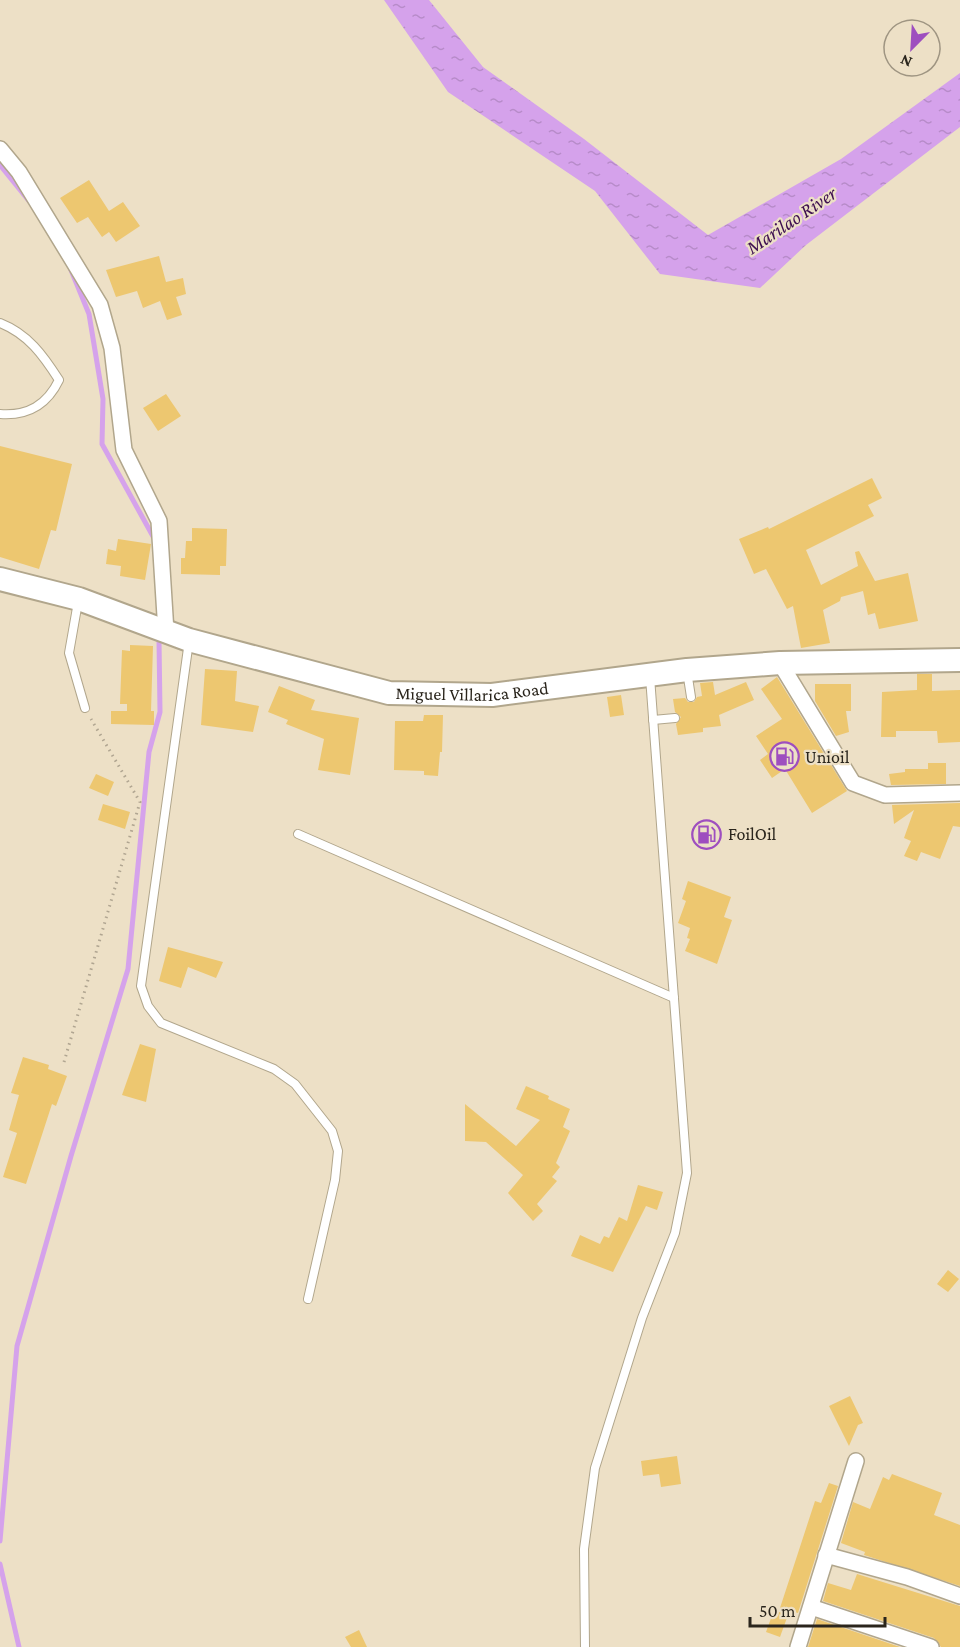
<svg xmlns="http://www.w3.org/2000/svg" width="960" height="1647" font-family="'Crimson Pro',serif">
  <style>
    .water { fill: url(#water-ripples) }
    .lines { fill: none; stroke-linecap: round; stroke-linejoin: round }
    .stream { stroke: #d5a2eb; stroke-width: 5 }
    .building { fill: #edc770 }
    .service-casing { stroke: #b1a68c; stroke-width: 10 }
    .minor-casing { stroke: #b1a68c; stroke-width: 18 }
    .secondary-casing { stroke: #b1a68c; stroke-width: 26 }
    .path { stroke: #b0a591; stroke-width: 3; stroke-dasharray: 1.5 4.5; stroke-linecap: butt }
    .service { stroke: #fff; stroke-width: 8 }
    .minor { stroke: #fff; stroke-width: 15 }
    .secondary { stroke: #fff; stroke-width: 22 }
    .labels { text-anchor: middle; stroke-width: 4.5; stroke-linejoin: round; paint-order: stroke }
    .street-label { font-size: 18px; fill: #2a251c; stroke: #ede0c6 }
    .poi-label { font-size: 18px; fill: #2a251c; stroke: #ede0c6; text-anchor: start }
    .water-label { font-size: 20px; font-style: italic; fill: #3e0f50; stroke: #ede0c6 }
  </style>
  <defs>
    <pattern id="water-ripples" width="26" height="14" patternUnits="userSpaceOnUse" patternTransform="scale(1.5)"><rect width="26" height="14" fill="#d5a2eb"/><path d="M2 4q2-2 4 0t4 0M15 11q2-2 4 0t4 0" fill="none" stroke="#b78bc9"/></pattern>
  </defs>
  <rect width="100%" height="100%" fill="#ede0c6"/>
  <path class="water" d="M384 0H429L483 67 584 139 708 235 841 159 960 73V127L806 245 760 288 660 274 595 191 448 92Z"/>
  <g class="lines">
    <g class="stream">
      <path d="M0 165 29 201"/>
      <path d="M71 270 89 314 103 399 102 444 155 540"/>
      <path d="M0 1541 17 1346 71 1156 128 969 149 752 160 712 159 640"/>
      <path d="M0 1564 19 1647"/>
    </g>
  </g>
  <g class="building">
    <path d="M89 180 109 211 123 202 140 226 116 242 109 232 102 237 88 217 77 223 60 198Z"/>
    <path d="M159 256 166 282 183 278 186 294 176 297 182 315 167 320 160 301 143 308 137 291 116 297 106 270Z"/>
    <path d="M166 394 181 416 158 431 143 408Z"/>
    <path d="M0 446 72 464 56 531 51 530 39 569 0 557Z"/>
    <path d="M872 478 882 498 868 505 874 516 806 550 821 585 858 566 855 552 859 551 875 581 908 573 918 621 879 629 875 613 868 615 863 591 841 597 840 601 823 610 830 643 801 648 793 606 787 609 766 569 754 574 739 539 768 527 769 529Z"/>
    <path d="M192 528 227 529 226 566H220V575L181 574V558H185L186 541H192Z"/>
    <path d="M118 539 151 544 145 580 120 576 121 566 106 564 108 549 116 551Z"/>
    <path d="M130 645 153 646 151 711H154V725L111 724V711H127V704H120L122 650 130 651Z"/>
    <path d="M205 669 237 671 235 701 259 706 253 732 201 725Z"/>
    <path d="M917 674H932V691L960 690V742L938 743 937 731H896V737H881L882 692 917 690Z"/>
    <path d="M777 677 847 791 812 813 785 769 772 778 760 760 768 754 756 736 782 719 761 689Z"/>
    <path d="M713 682 715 695 746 682 754 700 719 715 721 726 703 728V732L678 735 676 724 681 717 675 712 673 699 685 698 688 702H694L697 697 702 696 700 683Z"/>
    <path d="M815 684H851V711H846L849 732 836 736 815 701Z"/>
    <path d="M279 686 315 700 311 710 359 718 350 775 318 770 324 739 286 724 288 720 268 712Z"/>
    <path d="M621 695 624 715 610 717 607 697Z"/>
    <path d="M424 715H443L442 752H440L438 776 424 775V771L394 770 395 721H423Z"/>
    <path d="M928 763H946V784L891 785 889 774 905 772V769H928Z"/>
    <path d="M96 774 114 782 108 796 89 788Z"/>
    <path d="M960 803V827L953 826 940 859 921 852 917 861 904 856 911 841 904 838 914 810 894 824 892 805Z"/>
    <path d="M103 804 130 812 125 829 98 820Z"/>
    <path d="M688 881 731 897 724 917 732 920 717 964 685 951 690 939 687 938 690 928 678 923 686 901 682 899Z"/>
    <path d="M168 947 223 962 216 978 188 967 181 988 159 981Z"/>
    <path d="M140 1044 156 1049 146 1102 122 1095Z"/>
    <path d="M23 1057 49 1065 48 1069 67 1076 56 1106 52 1104 26 1184 3 1177 17 1133 9 1130 19 1095 11 1093Z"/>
    <path d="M526 1086 549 1096 548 1099 570 1109 563 1127 570 1131 556 1163 560 1167 552 1177 557 1181 537 1204 543 1211 533 1221 508 1193 523 1175 486 1142 465 1141V1104L516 1146 540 1120 516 1109Z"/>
    <path d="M638 1185 663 1192 657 1210 646 1206 613 1272 571 1256 580 1235 600 1244 604 1236 609 1238 619 1217 627 1221Z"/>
    <path d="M948 1270 959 1279 948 1292 937 1284Z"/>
    <path d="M850 1396 863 1423 858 1425 849 1446 829 1406Z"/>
    <path d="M677 1456 681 1484 661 1487 659 1474 643 1476 641 1461Z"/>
    <path d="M892 1474 942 1493 934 1515 960 1525V1586L864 1555 865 1552 841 1543 853 1502 870 1509 883 1477 889 1480Z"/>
    <path d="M829 1483 838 1486 798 1613 780 1608 815 1501 821 1503Z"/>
    <path d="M857 1574 960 1606V1647H941L934 1638 823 1601 828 1583 851 1590Z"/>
    <path d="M774 1610 788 1615 780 1637 766 1632Z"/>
    <path d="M817 1619 900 1647H808Z"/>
    <path d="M359 1630 367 1647H351L345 1637Z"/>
  </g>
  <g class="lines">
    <defs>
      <g id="service">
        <path d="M0 323C28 334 43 355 59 380 47 405 28 416 0 414"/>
        <path d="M78 602 69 653 85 708"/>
        <path d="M189 641 141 986 148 1006 161 1023 274 1069 295 1084 332 1131 338 1151 335 1180 308 1299"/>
        <path d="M687 671 691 697"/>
        <path d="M653 720 675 718"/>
        <path d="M298 834 674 998"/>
        <path d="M585 1647 584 1549 595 1468 642 1318 675 1233 687 1173 650 677"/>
      </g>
      <g id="minor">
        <path d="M0 149 19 172 100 305 112 348 124 450 159 521 166 632"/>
        <path d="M780 663 853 783 885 795 960 793"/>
        <path d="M826 1555 907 1577 960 1596"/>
        <path d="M811 1607 931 1647"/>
        <path d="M798 1647 856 1461"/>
      </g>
      <g id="secondary">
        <path id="s1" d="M0 579 79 599 189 640 389 693 492 695 687 670 780 663 960 660"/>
      </g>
    </defs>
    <use href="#service" class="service-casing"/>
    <use href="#minor" class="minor-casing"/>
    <use href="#secondary" class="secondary-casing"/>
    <path class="path" d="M64 1062 140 802 91 719"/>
    <use href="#service" class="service"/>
    <use href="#minor" class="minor"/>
    <use href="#secondary" class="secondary"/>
  </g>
  <defs>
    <symbol id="fuel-ring" viewBox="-11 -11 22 22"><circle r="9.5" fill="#ede0c6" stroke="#9e4ebf" stroke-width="1.5"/><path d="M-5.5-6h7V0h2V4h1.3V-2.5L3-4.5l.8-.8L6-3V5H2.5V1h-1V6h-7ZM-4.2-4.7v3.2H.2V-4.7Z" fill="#9e4ebf"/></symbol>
  </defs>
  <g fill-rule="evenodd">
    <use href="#fuel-ring" x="768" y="740" width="33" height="33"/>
    <use href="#fuel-ring" x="690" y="818" width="33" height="33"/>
  </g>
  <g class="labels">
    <g class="street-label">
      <text dy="6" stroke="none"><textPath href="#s1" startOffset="489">Miguel Villarica Road</textPath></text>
    </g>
    <g class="poi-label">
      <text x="805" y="763">Unioil</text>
      <text x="728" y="840">FoilOil</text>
    </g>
    <g class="water-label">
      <text transform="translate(791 220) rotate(-34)" y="7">Marilao River</text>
    </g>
  </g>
  <g transform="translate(912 48) rotate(204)"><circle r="28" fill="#ede0c6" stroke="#9f9582" stroke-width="1.5"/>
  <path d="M0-4.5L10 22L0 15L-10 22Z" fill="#9e4ebf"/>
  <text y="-9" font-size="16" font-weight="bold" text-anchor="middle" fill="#2a251c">N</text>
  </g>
  <path d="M750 1617v9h135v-9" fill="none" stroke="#2a251c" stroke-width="3"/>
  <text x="759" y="1617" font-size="18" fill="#2a251c" stroke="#ede0c6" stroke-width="4.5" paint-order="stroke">50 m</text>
</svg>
